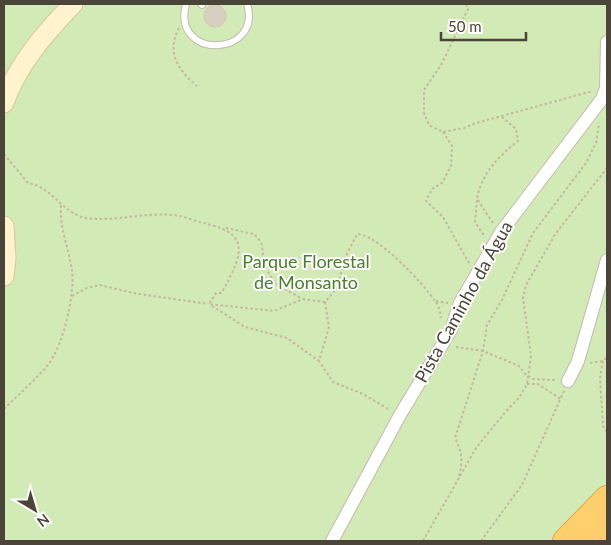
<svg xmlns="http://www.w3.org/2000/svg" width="611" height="545" font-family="Lato,sans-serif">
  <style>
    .green { fill: #d2eab5 }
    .building { fill: #d8cfc1; stroke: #d3c7b4 }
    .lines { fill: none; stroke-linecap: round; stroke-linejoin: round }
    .lane-casing { stroke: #c2bbae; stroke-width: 8 }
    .street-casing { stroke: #c2bbae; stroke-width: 14 }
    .secondary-casing { stroke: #d6c79b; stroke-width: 21 }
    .highway-casing { stroke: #e0a43c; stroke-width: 26 }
    .path { stroke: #c4b79f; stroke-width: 2; stroke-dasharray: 2.5 2.5; stroke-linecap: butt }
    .lane { stroke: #fff; stroke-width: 6 }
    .street { stroke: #fff; stroke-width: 12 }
    .secondary { stroke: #fff3cd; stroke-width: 19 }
    .highway { stroke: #ffcf6e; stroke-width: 24 }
    .labels { text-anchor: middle; stroke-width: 4; stroke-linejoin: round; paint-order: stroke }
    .park-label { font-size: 18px; fill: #4a7f2a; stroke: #fff }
    .street-label { font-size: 18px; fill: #4b4439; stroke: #fff }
  </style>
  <rect width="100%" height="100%" fill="#f6f3ec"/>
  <rect class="green" x="4" y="4" width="603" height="537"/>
  <circle class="building" cx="215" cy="16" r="11"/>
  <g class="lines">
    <defs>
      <g id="lane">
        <path d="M186 4C171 61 263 57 247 4"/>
        <path d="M201 4 202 5"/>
      </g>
      <g id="street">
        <path d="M568 381 578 361 607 260"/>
        <path d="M332 541 400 415 451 330 460 303 501 232 602 99 606 88 607 42"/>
      </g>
      <g id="secondary">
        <path d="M4 103C17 65 45 33 73 4"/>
        <path d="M4 226 6 258 4 276"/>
      </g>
      <g id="highway">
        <path d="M565 541 607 498"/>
        <path d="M590 541 607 523"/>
      </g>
    </defs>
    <use href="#lane" class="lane-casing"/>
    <use href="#street" class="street-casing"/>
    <use href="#secondary" class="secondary-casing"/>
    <use href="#highway" class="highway-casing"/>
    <g class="path">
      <path d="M466 4 468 9 441 65 424 90V113L429 125 443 132 464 128 476 123 593 91"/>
      <path d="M179 28C166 51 178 71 197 86"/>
      <path d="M443 132 452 146 451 166 442 183 432 189 426 201 443 217 469 263"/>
      <path d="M4 154 28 183C51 186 63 214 86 218 115 222 145 212 174 215 183 216 192 220 200 222 232 230 249 237 232 273 228 280 226 287 221 293H216L209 304 274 311 303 299 325 302 337 288 345 258 357 234C377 234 423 283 435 301 439 306 440 312 441 318"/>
      <path d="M477 200 475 222 485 237"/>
      <path d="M493 223 477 199C481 174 499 156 518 141L516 129 502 117"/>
      <path d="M226 228 254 234 258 238 262 245 264 265 275 283 302 299"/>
      <path d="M72 296 87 288 100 285 133 293 208 304"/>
      <path d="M436 301 448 303"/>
      <path d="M325 302 329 327 319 361 333 382 363 394 390 410"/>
      <path d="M212 306 245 327 287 338 319 361"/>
      <path d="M456 347 483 351 519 366 526 375 533 379 557 380"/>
      <path d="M603 361 600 378 603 426 607 432"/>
      <path d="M590 363 603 361 607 357"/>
      <path d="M527 384H538L562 400"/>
      <path d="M4 409C18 395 34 381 47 366 63 347 75 295 72 271 69 249 59 227 61 204"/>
      <path d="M459 476C463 461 462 452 455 438L483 351 487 325 502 300 533 233 586 163 596 143 599 123"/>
      <path d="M423 541 476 448 507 410 519 398 527 384 531 356 523 298 526 285 556 233 607 168"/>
      <path d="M481 541 522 485 564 391"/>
    </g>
    <use href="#lane" class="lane"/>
    <use href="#street" class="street"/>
    <use href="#secondary" class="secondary"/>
    <use href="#highway" class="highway"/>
  </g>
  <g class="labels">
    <g class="park-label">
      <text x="306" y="268">Parque Florestal<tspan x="306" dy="21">de Monsanto</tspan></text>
    </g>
    <g class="street-label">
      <text transform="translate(464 302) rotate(-61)" y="6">Pista Caminho da Água</text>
    </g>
  </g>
  <rect width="611" height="545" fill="none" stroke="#4b4439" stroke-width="10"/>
  <g transform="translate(35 510) rotate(142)" stroke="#ffffff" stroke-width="4" paint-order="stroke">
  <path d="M0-4L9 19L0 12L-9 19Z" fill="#4b4439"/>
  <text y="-8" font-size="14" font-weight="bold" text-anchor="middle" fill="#4b4439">N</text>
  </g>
  <path d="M441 32v8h85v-8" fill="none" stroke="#4b4439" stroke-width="2.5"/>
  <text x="448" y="32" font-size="15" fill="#4b4439" stroke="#ffffff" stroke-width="4" paint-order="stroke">50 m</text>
</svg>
